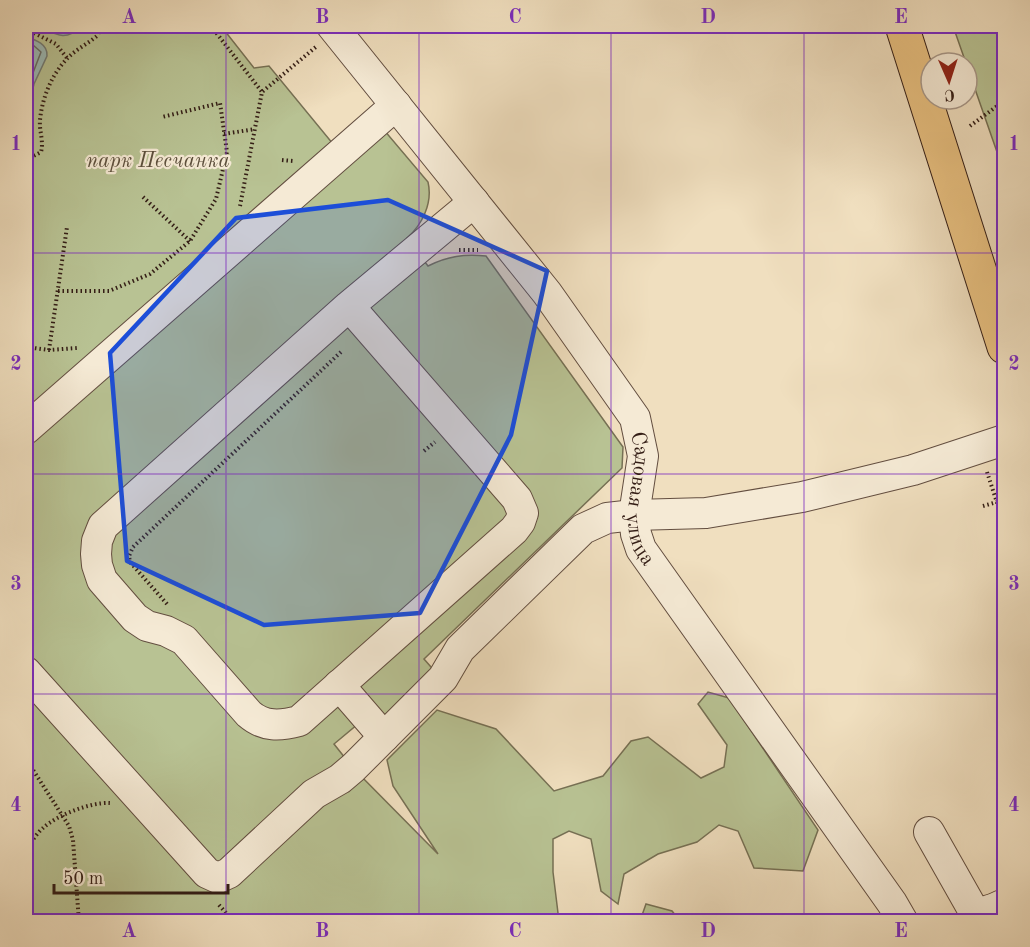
<svg xmlns="http://www.w3.org/2000/svg" width="1030" height="947" font-family="'Old Standard TT',serif">
  <style>
    .green { fill: #b8c293; stroke: #767054; stroke-width: 1.5 }
    .water { fill: #9cbbb8; stroke: #727c77; stroke-width: 1.5 }
    .lines { fill: none; stroke-linecap: round; stroke-linejoin: round }
    .shore { stroke: #686c67; stroke-width: 1.5 }
    .minor-casing { stroke: #634e40; stroke-width: 32 }
    .major-casing { stroke: #341e16; stroke-width: 35 }
    .path { stroke: #341e16; stroke-width: 4; stroke-dasharray: 1.5 3; stroke-linecap: butt }
    .minor { stroke: #f5ead5; stroke-width: 30 }
    .major { stroke: #e8c080; stroke-width: 33 }
    .marked { fill: #1d4ed8; fill-opacity: 0.2; stroke: #1d4ed8; stroke-width: 4.5; stroke-linejoin: round }
    .grid { fill: none; stroke: #7b2cbf; stroke-width: 1.5; stroke-opacity: 0.55 }
    .labels { text-anchor: middle; stroke-width: 4.5; stroke-linejoin: round; paint-order: stroke }
    .park-label { font-size: 21px; font-style: italic; fill: #5c4f3c; stroke: #f5ead5 }
    .street-label { font-size: 21px; fill: #341e16; stroke: #f5ead5 }
    .neatline { fill: none; stroke: #7b2cbf; stroke-width: 2 }
    .grid-label { font-size: 20px; text-anchor: middle; font-weight: bold; fill: #7b2cbf }
  </style>
  <rect width="100%" height="100%" fill="#f0dfbf"/>
  <filter id="stains"><feTurbulence type="fractalNoise" baseFrequency=".00333" numOctaves="4"/><feColorMatrix values="0 0 0 0 .2 0 0 0 0 .09 0 0 0 0 .02 0 0 0 .5 -.17"/></filter>
  <radialGradient id="worn" r=".72"><stop offset=".6" stop-color="#630" stop-opacity="0"/><stop offset="1" stop-color="#630" stop-opacity=".3"/></radialGradient>
  <g class="green">
    <path d="M26 26H221L254 68 269 66 347 161 384 130 428 182C433 203 422 225 407 238L428 266C448 256 464 254 486 256L623 447 622 468 424 659 438 675 387 723 358 724 334 744 353 768 438 854 393 786 387 760 437 710 496 729 554 791 603 776 631 741 648 737 701 778 724 767 727 745 698 704 708 692 729 698 818 830 803 871 754 868 738 831 719 825 697 842 658 854 624 874 618 904 601 891 591 839 569 831 553 839V872L558 913 551 921H26Z"/>
    <path d="M953 26H998L1004 35V172Z"/>
    <path d="M646 904 672 911 680 921H640Z"/>
  </g>
  <g class="water">
    <path d="M38 26H82C65 42 57 35 38 26Z"/>
    <path d="M26 37C36 40 48 44 47 56L34 84 26 115Z"/>
  </g>
  <g class="lines">
    <path class="shore" d="M26 43 33 45 41 52 26 91"/>
    <defs>
      <g id="minor">
        <path id="s1" d="M332 26 547 293 635 418 643 456 634 515 636 534 641 549 892 903 903 922"/>
        <path d="M349 306 517 499 523 513 520 522 514 530 299 721C280 726 264 727 249 714L184 640 166 631 147 626 135 618 102 580 97 565 96 554 97 541 103 526 349 306 474 202"/>
        <path d="M26 429 396 105"/>
        <path d="M26 672 207 873 218 878 229 873 314 794 340 779 353 768 443 678 460 649 583 529 607 518 634 515 706 513 802 497 913 470 1004 440"/>
        <path d="M339 685 384 737"/>
        <path d="M929 832 972 908C981 916 995 908 1004 904"/>
      </g>
      <path id="major" d="M902 26 1004 347"/>
    </defs>
    <use href="#minor" class="minor-casing"/>
    <use href="#major" class="major-casing"/>
    <g class="path">
      <path d="M211 26 262 92"/>
      <path d="M26 29 56 44 67 58"/>
      <path d="M970 126 1004 101"/>
      <path d="M224 134 255 129"/>
      <path d="M26 160 41 152C44 141 39 131 40 120 42 99 51 76 65 61 74 50 88 44 98 35L100 26"/>
      <path d="M282 160 293 161"/>
      <path d="M143 197 191 242"/>
      <path d="M240 206 262 92 317 46"/>
      <path d="M459 250H478"/>
      <path d="M58 291H109L150 274 190 241 216 199 227 152 220 103 162 117"/>
      <path d="M26 347 49 350 77 348"/>
      <path d="M49 350 67 227"/>
      <path d="M424 451 435 442"/>
      <path d="M987 472 1004 524"/>
      <path d="M983 506 997 502"/>
      <path d="M167 604 130 562 129 556 133 547 342 351"/>
      <path d="M26 759 69 826 73 840 79 922"/>
      <path d="M26 850C31 843 36 834 43 828 57 815 91 802 110 803"/>
      <path d="M219 905 234 922"/>
    </g>
    <use href="#minor" class="minor"/>
    <use href="#major" class="major"/>
  </g>
  <path class="marked" d="M388 200 547 271 511 435 420 613 264 625 127 561 110 353 236 218Z"/>
  <path class="grid" d="M226 26V922M419 26V922M611 26V922M804 26V922M26 253H1004M26 474H1004M26 694H1004"/>
  <g class="labels">
    <g class="park-label">
      <text x="158" y="167">парк Песчанка</text>
    </g>
    <g class="street-label">
      <text dy="7" stroke="none"><textPath href="#s1" startOffset="578">Садовая улица</textPath></text>
    </g>
  </g>
  <rect width="1030" height="947" fill="none" stroke="#f0dfbf" stroke-width="66"/>
  <g transform="translate(949 81) rotate(177)"><circle r="28" fill="#f5ead5" stroke="#a89889" stroke-width="1.5"/>
  <path d="M0-4.5L10 22L0 15L-10 22Z" fill="#8f2418"/>
  <text y="-9" font-size="16" font-weight="bold" text-anchor="middle" fill="#341e16">С</text>
  </g>
  <path d="M54 884v9h174v-9" fill="none" stroke="#341e16" stroke-width="3"/>
  <text x="63" y="884" font-size="18" fill="#341e16" stroke="#f5ead5" stroke-width="4.5" paint-order="stroke">50 m</text>
  <rect x="33" y="33" width="964" height="881" class="neatline"/>
  <g class="grid-label">
    <text x="129" y="23">A</text>
    <text x="322" y="23">B</text>
    <text x="515" y="23">C</text>
    <text x="708" y="23">D</text>
    <text x="901" y="23">E</text>
    <text x="16" y="150">1</text>
    <text x="1014" y="150">1</text>
    <text x="16" y="370">2</text>
    <text x="1014" y="370">2</text>
    <text x="16" y="590">3</text>
    <text x="1014" y="590">3</text>
    <text x="16" y="811">4</text>
    <text x="1014" y="811">4</text>
    <text x="129" y="937">A</text>
    <text x="322" y="937">B</text>
    <text x="515" y="937">C</text>
    <text x="708" y="937">D</text>
    <text x="901" y="937">E</text>
  </g>
  <rect width="100%" height="100%" filter="url(#stains)"/>
  <rect width="100%" height="100%" fill="url(#worn)"/>
</svg>
